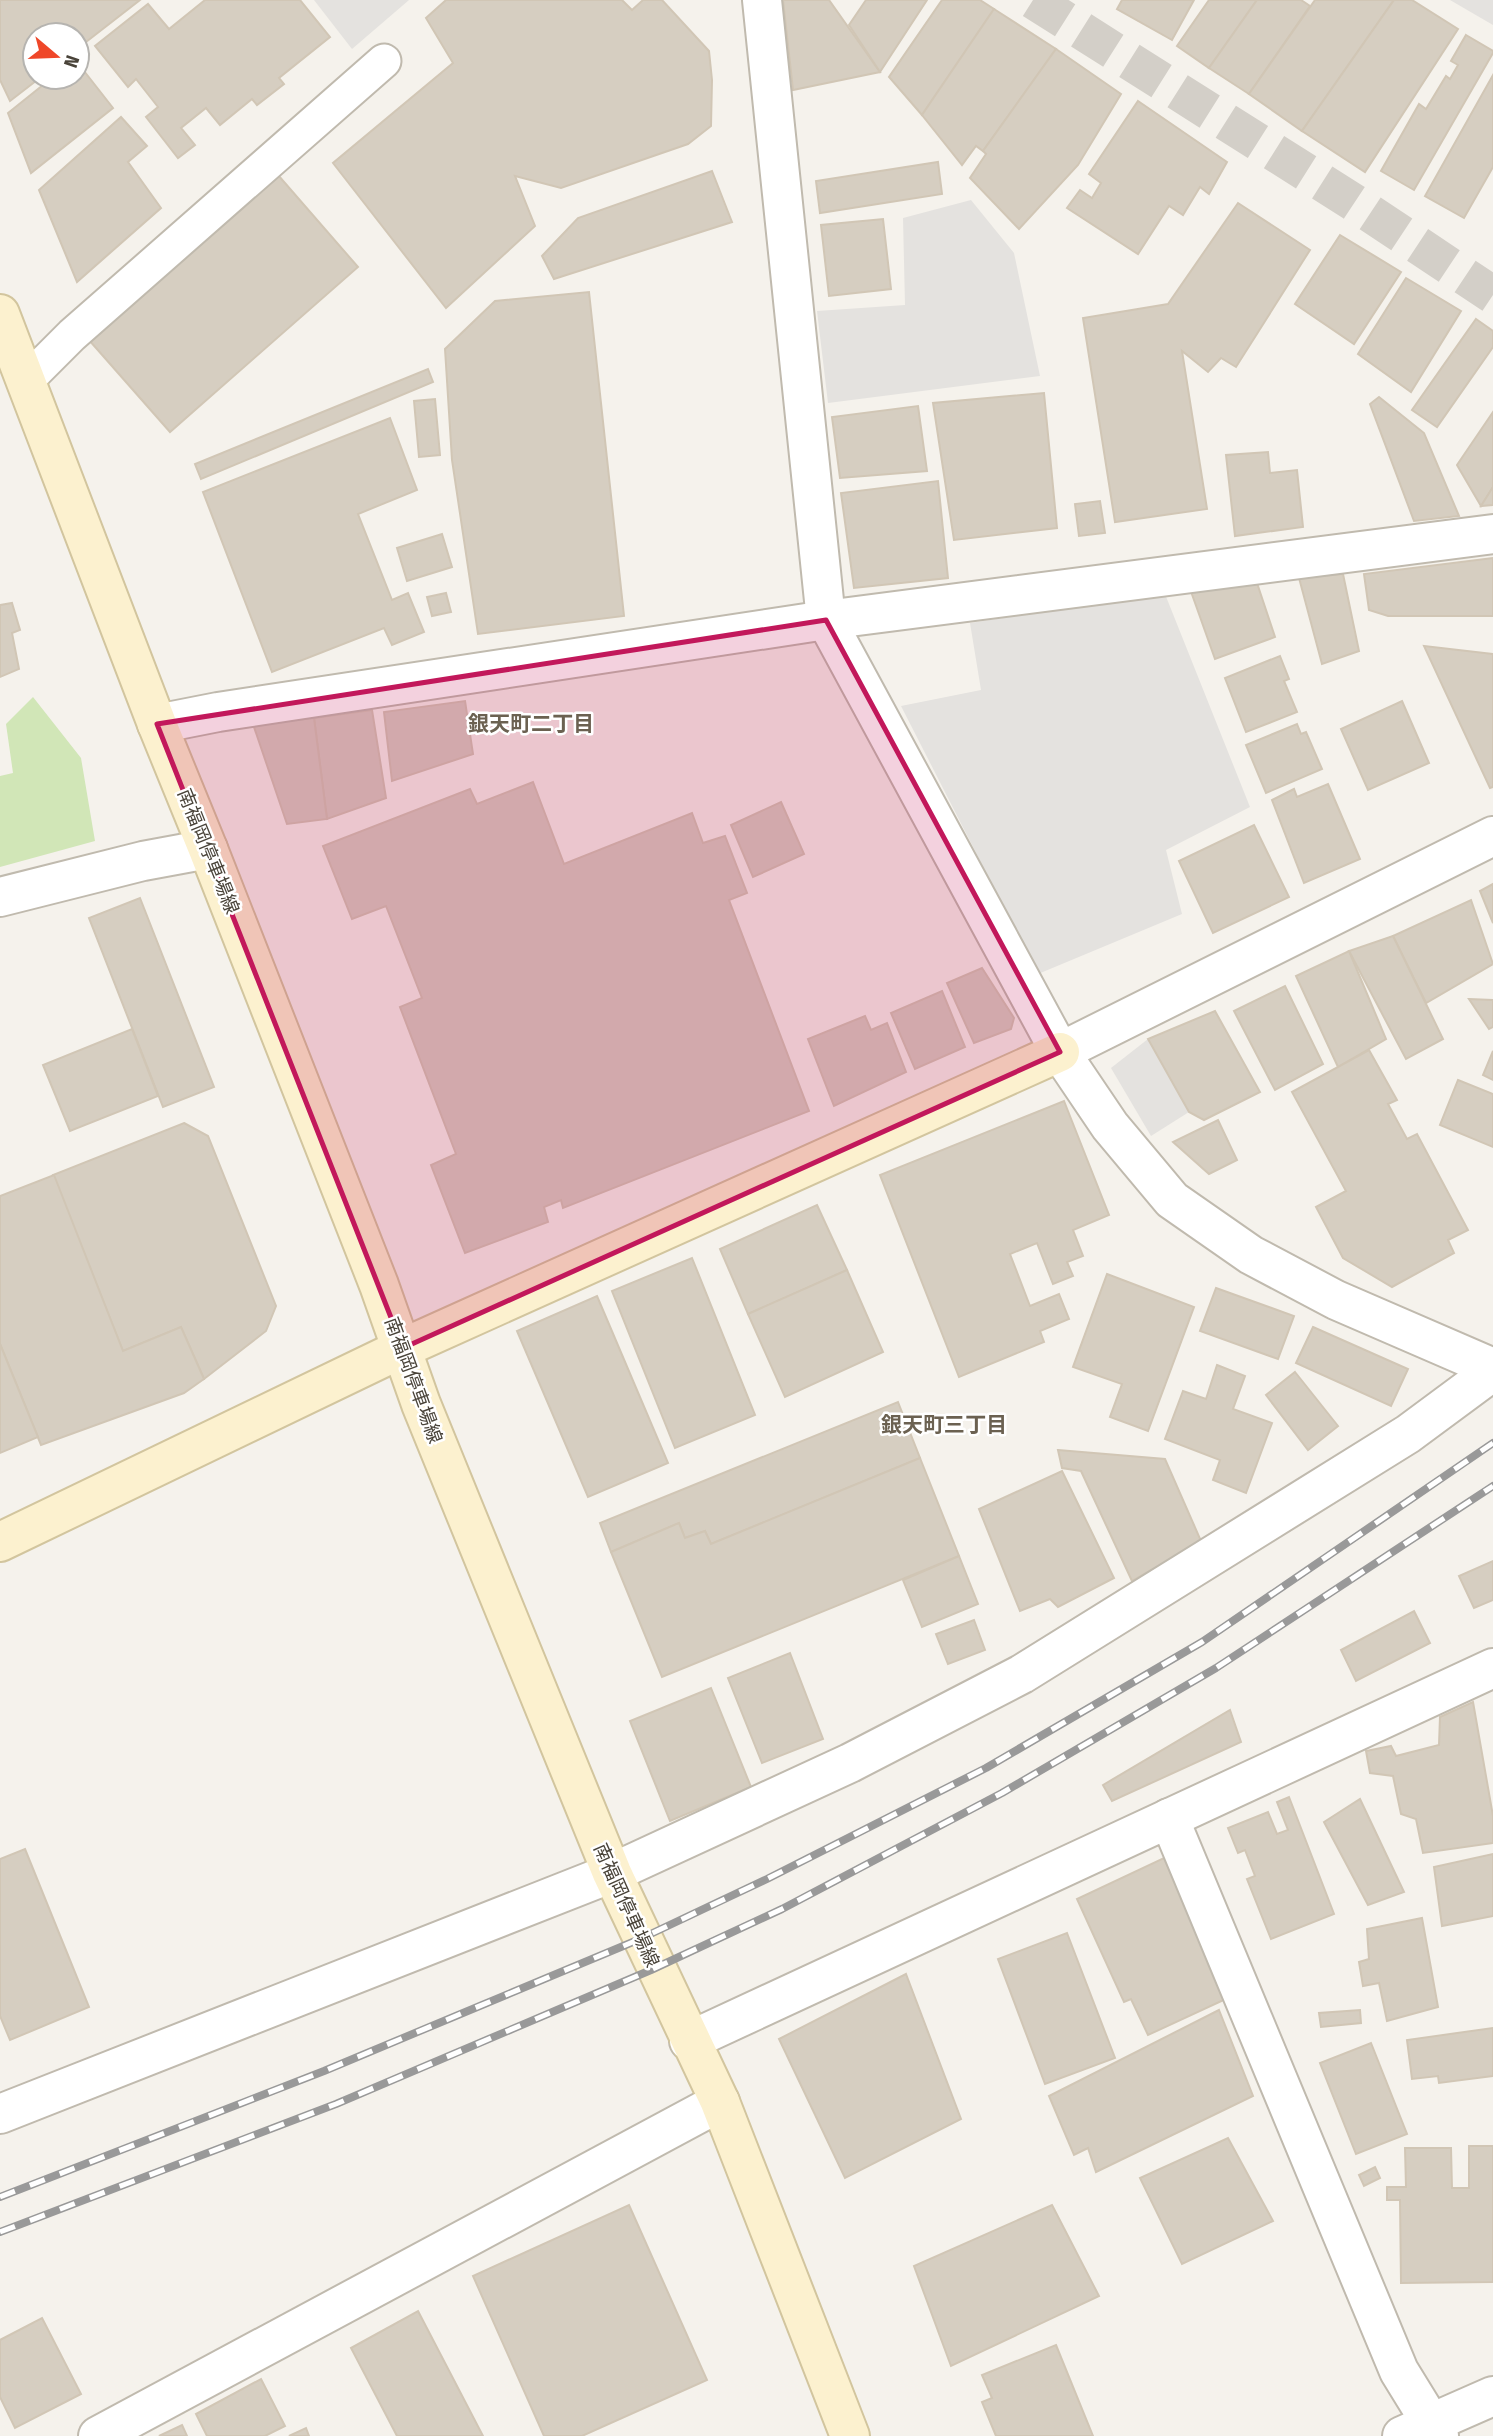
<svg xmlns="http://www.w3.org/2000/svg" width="1493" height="2436" font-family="'Fira Sans Condensed','Noto Sans JP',sans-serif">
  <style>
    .green { fill: #d1e6b7 }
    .parking { fill: #e4e2df }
    .building { fill: #d6cec1; stroke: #d1c6b5; stroke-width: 2 }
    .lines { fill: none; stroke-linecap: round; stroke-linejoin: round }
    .street-tunnel { stroke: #d3cfc8; stroke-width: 38; stroke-dasharray: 38 19; stroke-linecap: butt }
    .lane-casing { stroke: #c0baae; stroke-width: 37 }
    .street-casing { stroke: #c0baae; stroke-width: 42 }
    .secondary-casing { stroke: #d2c59e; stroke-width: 42 }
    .lane { stroke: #fff; stroke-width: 33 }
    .street { stroke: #fff; stroke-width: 38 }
    .secondary { stroke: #fcf1cf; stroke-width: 38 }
    .rail-casing { stroke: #999; stroke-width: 8 }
    .rail { stroke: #fff; stroke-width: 5; stroke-dasharray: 16; stroke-linecap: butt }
    .marked { fill: #c2185b; fill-opacity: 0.2; stroke: #c2185b; stroke-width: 5; stroke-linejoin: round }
    .labels { text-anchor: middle; stroke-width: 5; stroke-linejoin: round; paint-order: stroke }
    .street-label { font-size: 19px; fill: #494339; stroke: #fff }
    .neighbourhood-label { font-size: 21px; font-weight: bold; fill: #6b6151; stroke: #fff }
  </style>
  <rect width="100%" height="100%" fill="#f5f2ec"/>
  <path class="green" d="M33 697 81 758 95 841 0 867V776L13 773 6 724Z"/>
  <g class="parking">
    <path d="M314 0H409L352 49Z"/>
    <path d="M1450 0H1493V25Z"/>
    <path d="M971 200 1014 253 1040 376 828 403 817 311 905 305 903 218Z"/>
    <path d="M1165 594 1250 807 1166 850 1182 914 1038 974 901 706 981 690 970 623Z"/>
    <path d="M1148 1039 1189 1112 1151 1136 1111 1068Z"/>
  </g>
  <g class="building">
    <path d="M0 0H140L77 49V35H35V77H41L10 101 0 80Z"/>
    <path d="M205 0H300L330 37 279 78 284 84 257 105 252 99 220 125 206 108 181 128 195 145 178 158 146 117 158 107 136 79 128 87 95 46 148 4 169 29Z"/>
    <path d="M446 0H622L632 10 643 0H662L709 51 712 80 711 126 688 144 561 188 515 176 535 226 446 308 333 163 453 63 426 18Z"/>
    <path d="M783 0H829L880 72 793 90Z"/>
    <path d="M866 0H927L880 72 849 25Z"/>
    <path d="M942 0H980L994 9 922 115 889 77Z"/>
    <path d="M1122 0H1194L1172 40 1117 9Z"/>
    <path d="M1209 0H1257L1209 68 1177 46Z"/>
    <path d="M1257 0H1301L1310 6 1249 94 1209 68Z"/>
    <path d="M1315 0H1394L1302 131 1249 94Z"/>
    <path d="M1394 0H1412L1458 29 1365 172 1302 131Z"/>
    <path d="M994 9 1056 49 983 151 976 146 962 165 922 115Z"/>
    <path d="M1466 35 1493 51V53L1414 190 1381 171 1419 104 1426 109 1446 76 1450 79 1458 65 1451 61Z"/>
    <path d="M1056 49 1121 94 1078 165 1019 229 970 178 986 154 983 151Z"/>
    <path d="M77 62 113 108 31 173 8 113 53 77H77Z"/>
    <path d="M1493 75V167L1464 218 1425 196Z"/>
    <path d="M1138 101 1227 162 1209 194 1200 187 1183 215 1169 206 1138 254 1067 208 1080 190 1092 198 1101 183 1089 174Z"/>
    <path d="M121 117 147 146 128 162 161 208 77 282 39 190Z"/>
    <path d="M938 162 942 194 820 213 816 181Z"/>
    <path d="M712 171 732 222 554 279 542 256 578 218Z"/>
    <path d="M278 175 358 267 170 432 89 340Z"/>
    <path d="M1238 203 1310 250 1236 367 1221 358 1208 372 1182 351 1207 509 1115 522 1083 318 1168 304Z"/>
    <path d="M883 219 891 289 829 296 821 225Z"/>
    <path d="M1340 235 1401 272 1354 344 1295 304Z"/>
    <path d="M1406 278 1461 311 1411 392 1358 354Z"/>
    <path d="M589 292 624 616 478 634 452 460 445 349 495 301Z"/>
    <path d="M1476 319 1493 331V347L1437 427 1412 410Z"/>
    <path d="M428 369 433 382 201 479 195 464Z"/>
    <path d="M1044 393 1057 528 954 540 933 403Z"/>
    <path d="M1379 397 1424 433 1459 516 1414 521 1370 404Z"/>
    <path d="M435 399 440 455 419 457 414 401Z"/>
    <path d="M918 406 927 471 840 478 832 417Z"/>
    <path d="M1493 412V487L1481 506 1457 465Z"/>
    <path d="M390 418 417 490 358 514 392 600 408 593 424 632 392 645 384 628 272 672 203 492Z"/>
    <path d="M1268 452 1270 473 1297 470 1303 527 1235 536 1226 455Z"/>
    <path d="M938 481 948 578 854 588 841 493Z"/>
    <path d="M1493 487V505L1481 506Z"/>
    <path d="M1100 501 1105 533 1079 536 1075 504Z"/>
    <path d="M442 534 452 567 407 581 397 548Z"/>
    <path d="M1493 558V616H1388L1369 610 1364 574Z"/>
    <path d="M1343 574 1359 651 1322 664 1299 578Z"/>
    <path d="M1256 580 1275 637 1215 659 1189 586Z"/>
    <path d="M446 593 451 612 432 616 427 597Z"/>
    <path d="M12 603 20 630 12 633 19 669 0 677V605Z"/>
    <path d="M1424 646 1493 654V787L1490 788Z"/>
    <path d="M1280 656 1289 679 1284 681 1297 712 1246 732 1225 678Z"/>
    <path d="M465 701 473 754 392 781 384 712Z"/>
    <path d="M1402 701 1429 763 1368 790 1341 729Z"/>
    <path d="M372 710 386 798 327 819 314 718Z"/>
    <path d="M314 718 327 819 287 824 253 724Z"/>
    <path d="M1297 724 1301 734 1306 732 1322 769 1266 793 1246 745Z"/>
    <path d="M533 782 564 864 692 813 703 843 725 836 747 893 729 900 809 1111 563 1208 561 1200 544 1207 548 1222 465 1253 431 1165 456 1154 400 1007 422 998 386 906 352 919 323 846 470 789 477 804Z"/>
    <path d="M1328 784 1360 859 1304 883 1272 800 1294 789 1297 797Z"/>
    <path d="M781 802 804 854 753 877 731 825Z"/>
    <path d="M1254 825 1289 897 1213 933 1179 861Z"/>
    <path d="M1493 884V923L1480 891Z"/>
    <path d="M140 898 214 1087 163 1107 89 918Z"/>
    <path d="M1471 900 1493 964 1426 1003 1393 936Z"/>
    <path d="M1393 936 1443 1039 1406 1059 1349 951Z"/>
    <path d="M1349 951 1386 1039 1338 1067 1296 976Z"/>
    <path d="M982 968 1014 1018 1011 1029 974 1043 947 983Z"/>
    <path d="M1285 986 1323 1064 1275 1090 1234 1011Z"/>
    <path d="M942 991 965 1047 915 1069 891 1013Z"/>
    <path d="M1469 999 1493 1000V1027L1489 1029Z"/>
    <path d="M1215 1011 1260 1092 1204 1120 1189 1112 1148 1039Z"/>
    <path d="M865 1016 871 1030 887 1023 906 1072 834 1106 808 1039Z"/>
    <path d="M132 1029 158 1096 70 1131 43 1065Z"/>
    <path d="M1369 1050 1397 1100 1388 1104 1407 1139 1417 1134 1468 1230 1448 1240 1454 1253 1392 1287 1343 1258 1316 1207 1346 1191 1292 1092Z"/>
    <path d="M1493 1051V1080L1483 1075Z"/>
    <path d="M1458 1080 1493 1094V1147L1440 1125Z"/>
    <path d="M1064 1101 1109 1215 1073 1230 1083 1256 1067 1262 1073 1276 1053 1284 1037 1243 1010 1254 1030 1306 1059 1294 1069 1319 1040 1331 1044 1342 959 1377 880 1175Z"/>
    <path d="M1218 1120 1237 1160 1209 1174 1173 1142Z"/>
    <path d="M184 1123 208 1136 276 1306 266 1331 204 1379 181 1327 123 1351 53 1175Z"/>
    <path d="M54 1175 123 1351 181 1327 204 1379 184 1393 41 1445 0 1344V1196Z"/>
    <path d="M817 1205 847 1270 748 1314 720 1249Z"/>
    <path d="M692 1258 755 1415 675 1448 612 1291Z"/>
    <path d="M847 1270 883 1352 785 1397 748 1314Z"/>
    <path d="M1107 1274 1194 1307 1148 1431 1110 1417 1122 1384 1073 1367Z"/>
    <path d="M1216 1288 1294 1316 1278 1359 1200 1331Z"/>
    <path d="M597 1296 668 1463 588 1497 517 1331Z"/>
    <path d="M1313 1327 1408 1369 1391 1406 1296 1363Z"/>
    <path d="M0 1344 38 1437 0 1453Z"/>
    <path d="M1217 1365 1245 1376 1233 1409 1272 1423 1246 1493 1213 1480 1220 1460 1165 1439 1183 1391 1206 1399Z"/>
    <path d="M1295 1372 1338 1426 1308 1450 1266 1395Z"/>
    <path d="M898 1402 920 1458 711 1544 705 1531 685 1538 679 1523 611 1552 600 1523Z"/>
    <path d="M1058 1450 1165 1459 1201 1541 1132 1581 1081 1471 1062 1468Z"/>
    <path d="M920 1458 959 1556 662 1677 611 1552 679 1523 685 1538 705 1531 711 1544Z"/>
    <path d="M1062 1471 1114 1578 1058 1607 1050 1599 1020 1611 979 1509Z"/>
    <path d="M959 1556 978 1604 922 1627 903 1580Z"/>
    <path d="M1493 1561V1600L1474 1608 1459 1576Z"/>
    <path d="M1414 1611 1430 1643 1356 1681 1341 1650Z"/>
    <path d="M974 1620 985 1650 948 1664 936 1634Z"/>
    <path d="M790 1653 823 1739 762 1763 728 1678Z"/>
    <path d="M711 1688 751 1787 670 1821 630 1721Z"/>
    <path d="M1473 1702 1493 1816V1843L1423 1853 1416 1819 1401 1814 1393 1776 1370 1773 1366 1751 1391 1746 1396 1756 1439 1745 1440 1717Z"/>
    <path d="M1230 1710 1241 1742 1112 1801 1103 1785Z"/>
    <path d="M1289 1797 1334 1914 1271 1939 1247 1879 1255 1876 1245 1850 1238 1853 1228 1828 1268 1812 1277 1834 1288 1830 1277 1802Z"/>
    <path d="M1360 1799 1404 1892 1368 1905 1324 1822Z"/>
    <path d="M25 1849 89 2007 10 2040 0 2016V1859Z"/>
    <path d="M1493 1854V1916L1442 1926 1434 1867Z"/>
    <path d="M1164 1858 1228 1998 1148 2035 1131 1999 1124 2002 1077 1899Z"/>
    <path d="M1422 1918 1438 2007 1387 2021 1379 1983 1363 1986 1359 1962 1369 1959 1367 1929Z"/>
    <path d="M1067 1933 1115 2058 1045 2084 998 1959Z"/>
    <path d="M906 1974 961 2119 845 2178 779 2039Z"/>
    <path d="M1219 2010 1253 2096 1096 2172 1088 2148 1074 2155 1049 2096Z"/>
    <path d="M1360 2010 1361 2023 1321 2027 1319 2013Z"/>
    <path d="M1493 2028V2076L1439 2083 1438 2076 1412 2079 1407 2040Z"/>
    <path d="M1371 2043 1407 2134 1356 2154 1320 2063Z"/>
    <path d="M1228 2138 1273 2221 1182 2264 1140 2178Z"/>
    <path d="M1469 2146H1493V2282L1401 2283 1400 2200H1387V2187H1406L1405 2148H1451L1452 2188H1469Z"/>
    <path d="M1375 2167 1380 2178 1364 2186 1359 2175Z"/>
    <path d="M629 2205 707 2380 582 2436H544L473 2276Z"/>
    <path d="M1052 2205 1099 2296 951 2366 914 2266Z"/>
    <path d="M418 2311 483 2436H397L351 2348Z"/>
    <path d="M42 2318 81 2394 15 2428 0 2397V2340Z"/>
    <path d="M1056 2345 1093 2436H996L982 2402 992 2398 982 2375Z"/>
    <path d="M261 2379 285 2426 265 2436H207L196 2414Z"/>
    <path d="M182 2425 187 2436H159Z"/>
    <path d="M306 2428 309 2436H289Z"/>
  </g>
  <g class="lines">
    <path class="street-tunnel" d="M1033 0 1353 202 1493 295"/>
    <defs>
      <path id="lane" d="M26 381 72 335 384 61"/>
      <g id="street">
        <path d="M762 0 826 620 1060 1052 1110 1126 1172 1200 1251 1255 1336 1300 1493 1368"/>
        <path d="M157 724 218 712 826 620 1493 534"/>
        <path d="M0 897 143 861 208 849"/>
        <path d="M1060 1052 1493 836"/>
        <path d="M1169 1818 1399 2371 1439 2436"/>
        <path d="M689 2041 1493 1668"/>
        <path d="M0 2114 612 1873 850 1763 1022 1674 1408 1434 1493 1371"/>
        <path d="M98 2436 720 2102"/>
        <path d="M1402 2436 1493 2396"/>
      </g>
      <g id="secondary">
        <path d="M0 314 157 724 208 849 379 1285 421 1404 612 1873 720 2102 850 2436"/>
        <path d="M0 1542 403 1348 1060 1052"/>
      </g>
    </defs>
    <use href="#lane" class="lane-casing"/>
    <use href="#street" class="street-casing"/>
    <use href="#secondary" class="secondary-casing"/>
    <use href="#lane" class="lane"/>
    <use href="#street" class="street"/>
    <use href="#secondary" class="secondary"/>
    <defs>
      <g id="rail">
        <path d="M0 2197 324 2071 640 1939 767 1879 986 1768 1202 1642 1493 1443"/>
        <path d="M0 2232 336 2104 651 1970 782 1909 1002 1793 1216 1668 1493 1486"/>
      </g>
    </defs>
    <use href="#rail" class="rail-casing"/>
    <use href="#rail" class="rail"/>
  </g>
  <path class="marked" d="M826 620 1060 1052 403 1348 157 724Z"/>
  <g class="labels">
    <g class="street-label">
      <text transform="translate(209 851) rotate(68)" y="7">南福岡停車場線</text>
      <text transform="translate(414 1380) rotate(70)" y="7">南福岡停車場線</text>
      <text transform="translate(627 1905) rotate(66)" y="7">南福岡停車場線</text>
    </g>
    <g class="neighbourhood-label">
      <text x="531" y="731">銀天町二丁目</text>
      <text x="944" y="1432">銀天町三丁目</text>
    </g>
  </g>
  <g transform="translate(56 56) rotate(109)"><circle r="33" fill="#ffffff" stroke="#b6b4b0" stroke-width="2"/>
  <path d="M0-5L12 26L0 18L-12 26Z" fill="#ef4729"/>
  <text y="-10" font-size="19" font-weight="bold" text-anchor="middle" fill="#494339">N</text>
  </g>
</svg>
